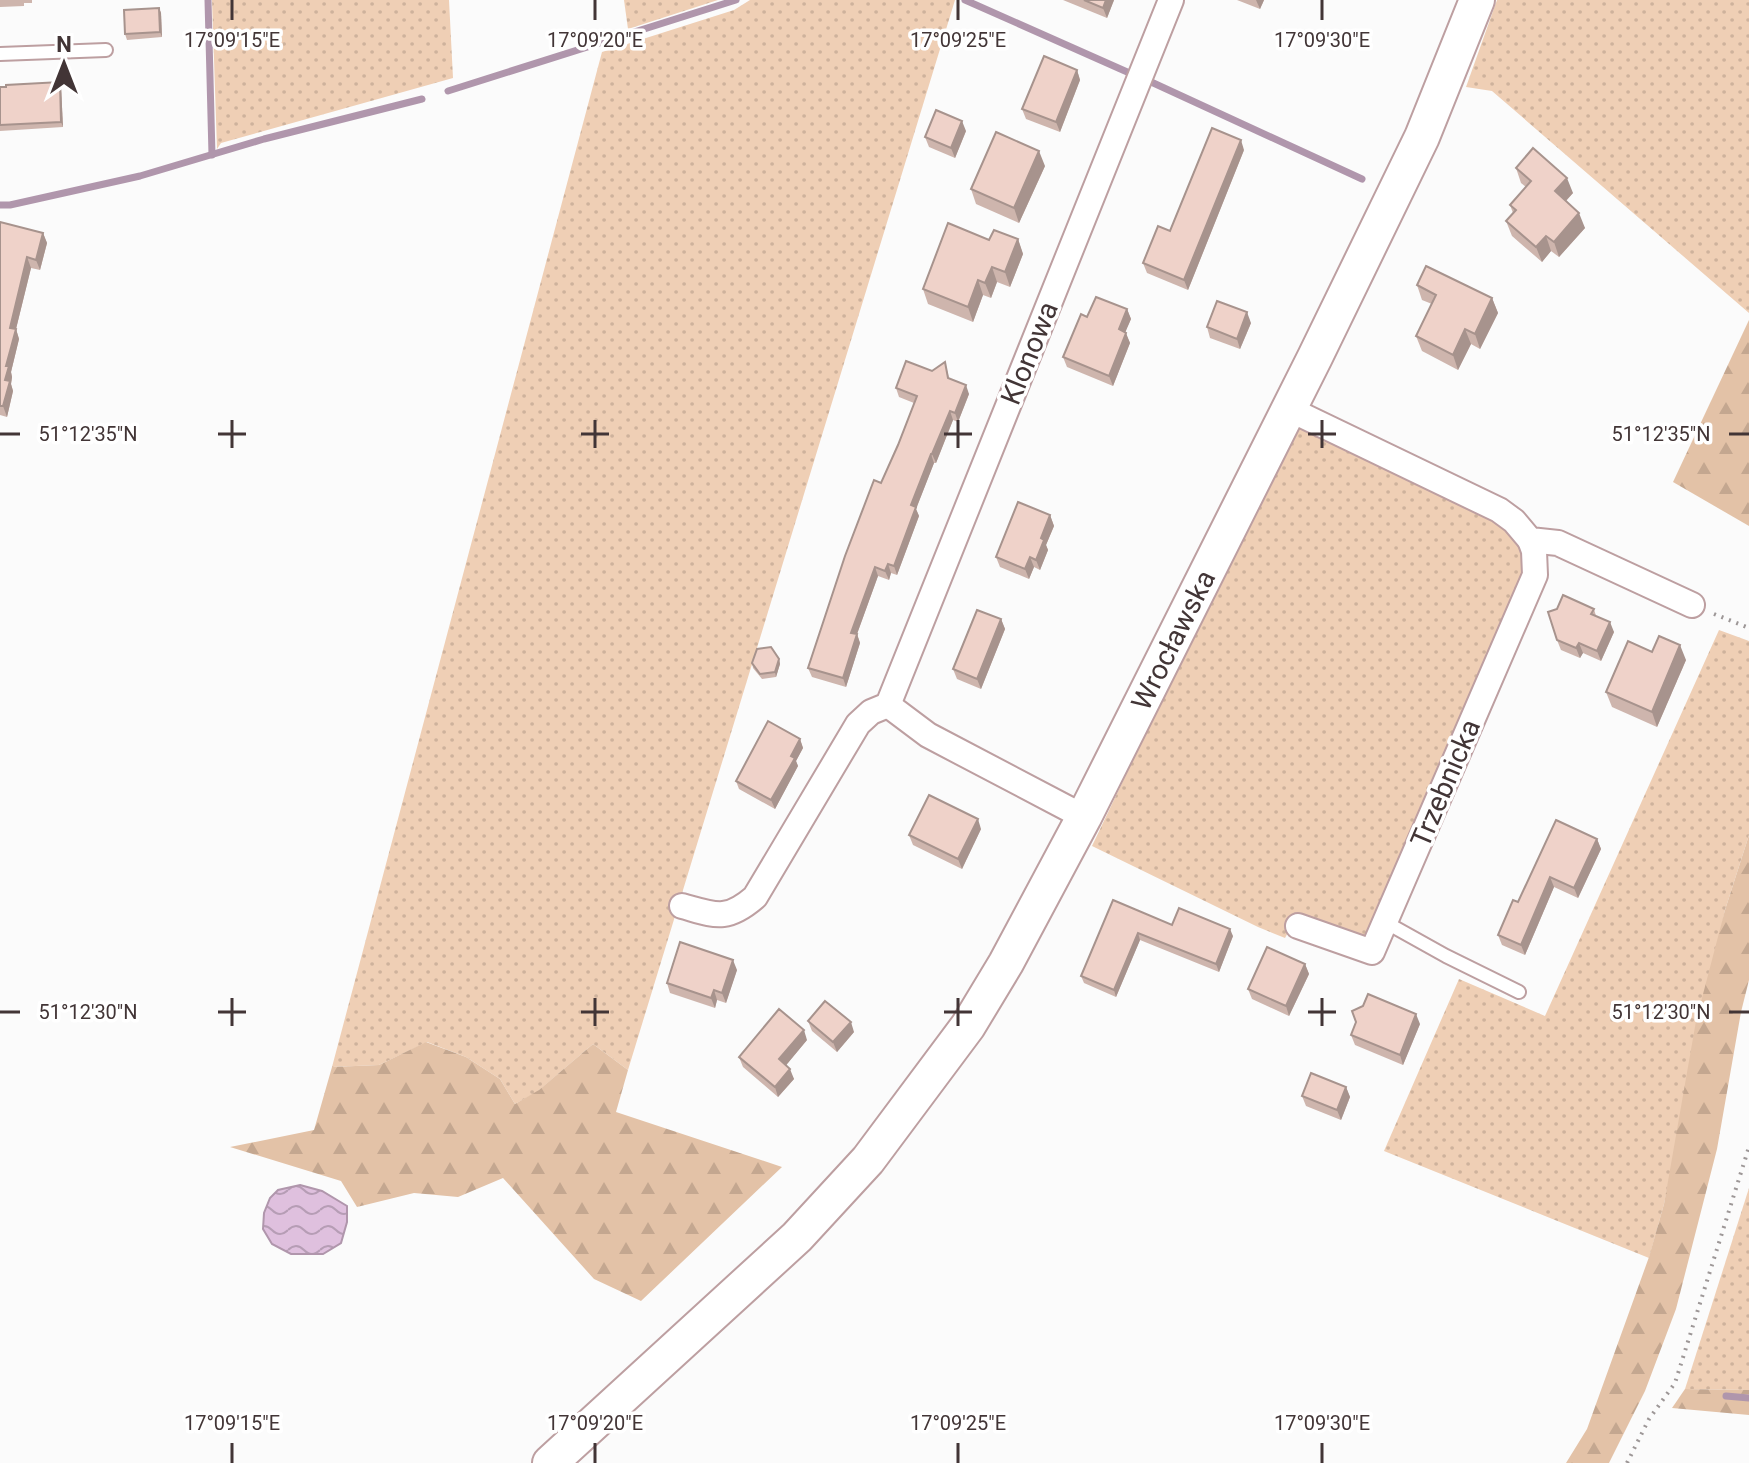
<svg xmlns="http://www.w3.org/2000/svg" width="1749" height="1463" font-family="Roboto,sans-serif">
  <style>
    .grass { fill: url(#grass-dots) }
    .forest { fill: url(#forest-firs) }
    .water { fill: url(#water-waves); stroke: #b096ac; stroke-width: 2 }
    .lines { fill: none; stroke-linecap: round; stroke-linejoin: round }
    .stream { stroke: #b096ac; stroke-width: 7 }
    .lane-casing { stroke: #bd9fa1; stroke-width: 16 }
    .street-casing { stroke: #bd9fa1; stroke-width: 28 }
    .secondary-casing { stroke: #bd9fa1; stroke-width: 38 }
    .path { stroke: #9d9797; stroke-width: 4; stroke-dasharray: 2 6; stroke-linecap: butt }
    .lane { stroke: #fff; stroke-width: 12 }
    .street { stroke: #fff; stroke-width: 24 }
    .secondary { stroke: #fff; stroke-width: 34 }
    .wall { fill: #ceb5ad }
    .shaded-wall { fill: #a7938d }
    .building { fill: #efd2c9; stroke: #a7938d; stroke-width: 2 }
    .ticks { fill: none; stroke: #423536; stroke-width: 3 }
    .labels { text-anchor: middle; stroke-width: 7; stroke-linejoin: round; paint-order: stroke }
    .street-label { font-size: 28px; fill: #423536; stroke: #fff }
    .ticks-label { font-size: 20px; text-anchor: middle; fill: #423536; stroke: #fff; stroke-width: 7; stroke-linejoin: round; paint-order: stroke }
  </style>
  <defs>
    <pattern id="grass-dots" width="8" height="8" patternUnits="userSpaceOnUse" patternTransform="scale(2)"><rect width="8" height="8" fill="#efcfb5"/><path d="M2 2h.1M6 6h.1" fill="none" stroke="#ceb29c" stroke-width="1.8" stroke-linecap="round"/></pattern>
    <pattern id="forest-firs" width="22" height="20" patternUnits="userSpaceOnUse" patternTransform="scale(2)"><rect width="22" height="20" fill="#e3c2a7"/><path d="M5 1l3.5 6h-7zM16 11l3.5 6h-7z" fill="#c4a790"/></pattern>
    <pattern id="water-waves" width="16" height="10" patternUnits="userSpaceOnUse" patternTransform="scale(2)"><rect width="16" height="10" fill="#dfc0de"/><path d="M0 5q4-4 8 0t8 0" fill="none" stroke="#b69db5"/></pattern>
  </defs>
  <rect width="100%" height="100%" fill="#fbfbfb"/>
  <g class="grass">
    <path d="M212 0H449L453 78 221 143 217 149Z"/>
    <path d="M624 0H718L628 29Z"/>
    <path d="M750 0H955L628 1070 593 1044 537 1092 515 1104 500 1079 466 1057 427 1042 379 1065 332 1067 602 52 734 10Z"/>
    <path d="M1497 0H1749V313L1492 91 1466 87Z"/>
    <path d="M1305 426 1518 533 1530 560 1374 932 1359 938 1296 918 1285 938 1258 927 1092 846 1289 432Z"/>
    <path d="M1719 630 1749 641V835L1725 910 1664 1204 1649 1258 1384 1151 1459 979 1545 1016Z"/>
    <path d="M1749 1188V1390L1685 1389Z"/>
  </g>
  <g class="forest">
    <path d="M1749 320V526L1673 482Z"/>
    <path d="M1749 835V980L1741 1012 1717 1149 1676 1309 1645 1391 1609 1463H1566L1587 1429 1649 1257 1664 1204 1696 1021 1725 910Z"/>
    <path d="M426 1042 466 1057 500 1079 515 1104 539 1090 593 1044 628 1070 616 1112 782 1167 641 1301 594 1279 503 1178 458 1197 414 1193 357 1207 341 1181 230 1147 314 1130 332 1067 379 1065Z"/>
    <path d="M1685 1389 1749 1390V1415L1672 1408Z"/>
  </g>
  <path class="water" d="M300 1185 322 1191 347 1206V1222L341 1243 323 1254H291L272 1244 263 1229 264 1213 270 1198 278 1190Z"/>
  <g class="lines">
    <g class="stream">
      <path d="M208 0 212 155"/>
      <path d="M965 0 1134 75"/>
      <path d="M1149 81 1362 179"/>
      <path d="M448 91 736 0"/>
      <path d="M0 205H10L140 176 264 139 422 99"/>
      <path d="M1726 1396 1749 1398"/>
    </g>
    <defs>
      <g id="lane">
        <path d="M0 54 106 50"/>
        <path d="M1385 922 1446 956 1519 992"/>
      </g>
      <g id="street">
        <path d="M1289 409 1499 510 1514 521 1530 540 1558 543 1692 605"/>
        <path d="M888 705 928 735 1084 817"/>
        <path d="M682 906C715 915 726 922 755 897L858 724 871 712 888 705 1171 0"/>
        <path d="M1298 926 1372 952 1535 575 1534 551 1530 540"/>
      </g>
      <g id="secondary">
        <path id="s1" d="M550 1463 797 1237 868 1160 968 1026 1006 963 1084 817 1315 357 1422 137 1477 0"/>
      </g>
    </defs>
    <use href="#lane" class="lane-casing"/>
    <use href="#street" class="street-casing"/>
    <use href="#secondary" class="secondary-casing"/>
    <g class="path">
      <path d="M1714 614 1749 628"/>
      <path d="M1627 1463 1649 1419 1675 1383 1749 1147"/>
    </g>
    <use href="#lane" class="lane"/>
    <use href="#street" class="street"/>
    <use href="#secondary" class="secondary"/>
  </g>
  <g class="wall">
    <path d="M0 0H32V3H24V6L0 7Z"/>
    <path d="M1063 0H1114L1107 18Z"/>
    <path d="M1237 0H1264L1260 9Z"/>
    <path d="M159 8 161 13 162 37 127 40 125 34Z"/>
    <path d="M1077 70 1080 80 1060 132 1026 119 1022 109Z"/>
    <path d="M60 82 61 87 63 127 0 131V87Z"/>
    <path d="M966 131 955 158 929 147 925 137Z"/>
    <path d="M1244 150 1188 290 1147 273 1143 263 1170 231Z"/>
    <path d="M1045 166 1019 223 976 204 971 189Z"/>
    <path d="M1516 168 1573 193 1566 201 1585 228 1559 257 1551 251 1542 262 1512 236 1506 221 1513 213 1510 205 1526 187 1521 183Z"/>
    <path d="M0 222 43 233 47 243 40 270 31 268 16 329 19 339 11 372 12 377 11 384 13 391 7 417 0 415Z"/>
    <path d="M1018 239 1023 254 1010 287 997 282 991 298 983 295 973 322 928 304 923 289 989 240Z"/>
    <path d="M1417 285 1492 298 1498 313 1480 349 1471 344 1458 370 1422 351 1416 336 1432 304 1422 300Z"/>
    <path d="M1127 309 1131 319 1125 332 1130 343 1113 386 1067 367 1063 357 1087 317Z"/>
    <path d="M1251 323 1240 349 1210 338 1207 327Z"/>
    <path d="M945 362 949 378 969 394 958 422 953 420 936 463H934L916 509 919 516 897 575 891 573 889 580 878 576 857 634 860 643 846 687 812 677 808 668 881 483 898 445 914 403 899 397 896 388 932 371Z"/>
    <path d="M1050 515 1054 526 1046 545 1048 550 1040 570 1034 567 1029 579 1000 567 996 557Z"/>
    <path d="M1594 609 1596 616 1614 632 1601 661 1583 653 1580 658 1561 650 1557 640Z"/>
    <path d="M1001 619 1005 629 981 689 957 679 953 669Z"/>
    <path d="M1652 652 1686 660 1657 727 1612 707 1606 692Z"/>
    <path d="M779 659 780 664 776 677 762 679 753 668 752 663Z"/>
    <path d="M800 739 803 748 796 761 798 766 775 809 739 789 736 781Z"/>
    <path d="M981 829 962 869 913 845 909 835Z"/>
    <path d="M1597 839 1601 849 1578 898 1554 887 1525 955 1502 945 1498 935 1518 902Z"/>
    <path d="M1113 900 1172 925 1233 936 1219 972 1140 940 1116 997 1084 983 1081 976Z"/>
    <path d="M1305 964 1309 974 1289 1016 1252 999 1248 989Z"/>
    <path d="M737 970 726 1003 717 1000 715 1008 670 993 667 983Z"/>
    <path d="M808 1021 854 1032 837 1052 812 1031Z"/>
    <path d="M1420 1024 1403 1065 1355 1045 1351 1035Z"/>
    <path d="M807 1040 786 1065 794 1079 778 1097 743 1067 739 1057Z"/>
    <path d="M1346 1087 1350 1097 1341 1120 1306 1106 1302 1096Z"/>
  </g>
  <g class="shaded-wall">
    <path d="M1106 0H1114L1107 18 1103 8Z"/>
    <path d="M1256 0H1264L1260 9Z"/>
    <path d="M159 8 161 13 162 37 160 32Z"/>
    <path d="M1077 70 1080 80 1060 132 1056 122Z"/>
    <path d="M60 82 61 87 63 127 61 122Z"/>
    <path d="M962 121 966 131 955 158 951 148Z"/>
    <path d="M1241 140 1244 150 1188 290 1184 280Z"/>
    <path d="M1039 151 1045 166 1019 223 1014 208Z"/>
    <path d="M1567 178 1573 193 1561 206 1555 191Z"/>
    <path d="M1579 213 1585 228 1559 257 1554 242Z"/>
    <path d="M43 233 47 243 40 270 36 260Z"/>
    <path d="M1546 236 1551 251 1542 262 1536 247Z"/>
    <path d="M1018 239 1023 254 1010 287 1005 272Z"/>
    <path d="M27 257 31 268 16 329 19 339 11 372 12 377 11 384 13 391 7 417 3 406 10 328Z"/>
    <path d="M992 267 997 282 991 298 985 283Z"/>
    <path d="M978 280 983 295 973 322 968 307Z"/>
    <path d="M1492 298 1498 313 1480 349 1475 334Z"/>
    <path d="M1127 309 1131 319 1122 340 1119 329Z"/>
    <path d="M1247 312 1251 323 1240 349 1237 339Z"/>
    <path d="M1465 329 1471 344 1458 370 1453 355Z"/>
    <path d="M1126 333 1130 343 1113 386 1109 376Z"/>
    <path d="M966 385 969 394 958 422 955 413Z"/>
    <path d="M950 411 953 420 936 463 932 454Z"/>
    <path d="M931 454 934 463 916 509 919 516 897 575 894 566 911 505Z"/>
    <path d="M1050 515 1054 526 1046 545 1048 550 1040 570 1036 560 1041 538Z"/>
    <path d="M1030 557 1034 567 1029 579 1025 569Z"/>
    <path d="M888 564 891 573 889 580 885 571Z"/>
    <path d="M875 567 878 576 857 634 860 643 846 687 843 678 851 633Z"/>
    <path d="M1001 619 1005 629 981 689 977 679Z"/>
    <path d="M1610 622 1614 632 1601 661 1597 651Z"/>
    <path d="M1579 643 1583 653 1580 658 1576 648Z"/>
    <path d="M1680 645 1686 660 1657 727 1652 712Z"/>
    <path d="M779 659 780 664 776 677 775 672Z"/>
    <path d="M800 739 803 748 796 761 798 766 775 809 771 800 791 756Z"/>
    <path d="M978 819 981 829 962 869 958 859Z"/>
    <path d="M1597 839 1601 849 1578 898 1574 888Z"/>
    <path d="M1550 877 1554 887 1525 955 1521 945Z"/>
    <path d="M1230 929 1233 936 1219 972 1216 964Z"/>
    <path d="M1138 933 1140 940 1116 997 1114 990Z"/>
    <path d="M733 960 737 970 726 1003 722 993Z"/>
    <path d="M1305 964 1309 974 1289 1016 1286 1006Z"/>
    <path d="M714 990 717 1000 715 1008 711 998Z"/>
    <path d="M1416 1014 1420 1024 1403 1065 1400 1055Z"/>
    <path d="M851 1022 854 1032 837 1052 833 1042Z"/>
    <path d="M804 1030 807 1040 783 1069 779 1059Z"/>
    <path d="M790 1069 794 1079 778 1097 775 1087Z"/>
    <path d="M1346 1087 1350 1097 1341 1120 1337 1110Z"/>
  </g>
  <g class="building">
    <path d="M1084 0H1106L1103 8Z"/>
    <path d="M159 8 160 32 125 34 124 10Z"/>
    <path d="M1044 56 1077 70 1056 122 1022 109Z"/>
    <path d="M60 82 61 122 0 125V87H6V85Z"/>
    <path d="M936 110 962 121 951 148 925 137Z"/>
    <path d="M1212 128 1241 140 1184 280 1143 263 1158 226 1170 231Z"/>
    <path d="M996 132 1039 151 1014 208 971 189Z"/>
    <path d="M1533 148 1567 178 1555 191 1579 213 1554 242 1546 236 1536 247 1506 221 1516 210 1510 205 1531 181 1516 168Z"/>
    <path d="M0 222 43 233 36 260 27 257 10 328 16 329 6 366H9L5 380 10 381 3 406H0Z"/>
    <path d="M948 223 989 240 994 230 1018 239 1005 272 992 267 985 283 978 280 968 307 923 289Z"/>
    <path d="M1426 266 1492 298 1475 334 1465 329 1453 355 1416 336 1436 295 1417 285Z"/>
    <path d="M1096 297 1127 309 1119 329 1126 333 1109 376 1063 357 1081 314 1087 317Z"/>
    <path d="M1217 301 1247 312 1237 339 1207 327Z"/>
    <path d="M906 361 932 371 945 362 948 378 966 385 955 413 950 411 932 454H931L911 505 916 507 894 566 888 564 885 571 875 567 851 633 857 634 843 678 808 668 845 556 874 480 881 483 898 445 917 396 896 388Z"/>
    <path d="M1018 502 1050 515 1041 538 1044 540 1036 560 1030 557 1025 569 996 557Z"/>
    <path d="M1563 595 1594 609 1591 614 1610 622 1597 651 1579 643 1576 648 1557 640 1548 612 1557 609Z"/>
    <path d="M977 610 1001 619 977 679 953 669Z"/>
    <path d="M1659 636 1680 645 1652 712 1606 692 1628 641 1652 652Z"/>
    <path d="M771 647 779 659 775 672 760 674 752 663 757 649Z"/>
    <path d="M768 721 800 739 791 756 795 758 771 800 736 781Z"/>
    <path d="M929 795 978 819 958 859 909 835Z"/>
    <path d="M1556 820 1597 839 1574 888 1550 877 1521 945 1498 935 1513 900 1518 902Z"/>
    <path d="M1113 900 1172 925 1179 908 1230 929 1216 964 1138 933 1114 990 1081 976Z"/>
    <path d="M680 942 733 960 722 993 714 990 711 998 667 983Z"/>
    <path d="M1267 947 1305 964 1286 1006 1248 989Z"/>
    <path d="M1368 994 1416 1014 1400 1055 1351 1035 1356 1022 1352 1011 1363 1006Z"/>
    <path d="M825 1001 851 1022 833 1042 808 1021Z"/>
    <path d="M779 1009 804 1030 779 1059 790 1069 775 1087 739 1057Z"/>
    <path d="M1311 1073 1346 1087 1337 1110 1302 1096Z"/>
  </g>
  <path class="ticks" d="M232 0V20M595 0V20M958 0V20M1322 0V20M232 420V448M595 420V448M958 420V448M1322 420V448M0 434H20M218 434H246M581 434H609M944 434H972M1308 434H1336M1729 434H1749M232 998V1026M595 998V1026M958 998V1026M1322 998V1026M0 1012H20M218 1012H246M581 1012H609M944 1012H972M1308 1012H1336M1729 1012H1749M232 1443V1463M595 1443V1463M958 1443V1463M1322 1443V1463"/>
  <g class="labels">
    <g class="street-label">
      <text transform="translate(1029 353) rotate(-68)" y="10">Klonowa</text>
      <text dy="10" stroke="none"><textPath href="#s1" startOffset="1044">Wrocławska</textPath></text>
      <text transform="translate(1445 783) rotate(-67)" y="10">Trzebnicka</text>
    </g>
  </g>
  <g class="ticks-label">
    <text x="232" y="47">17°09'15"E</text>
    <text x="595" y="47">17°09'20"E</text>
    <text x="958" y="47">17°09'25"E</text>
    <text x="1322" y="47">17°09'30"E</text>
    <text x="88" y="441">51°12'35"N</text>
    <text x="1661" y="441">51°12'35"N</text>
    <text x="88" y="1019">51°12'30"N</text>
    <text x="1661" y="1019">51°12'30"N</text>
    <text x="232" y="1430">17°09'15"E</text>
    <text x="595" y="1430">17°09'20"E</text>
    <text x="958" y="1430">17°09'25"E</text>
    <text x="1322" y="1430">17°09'30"E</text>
  </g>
  <g transform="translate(64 64)" stroke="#ffffff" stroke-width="6" paint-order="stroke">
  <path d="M0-6L14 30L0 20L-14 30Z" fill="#423536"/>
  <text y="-12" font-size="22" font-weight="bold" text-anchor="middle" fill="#423536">N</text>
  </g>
</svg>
